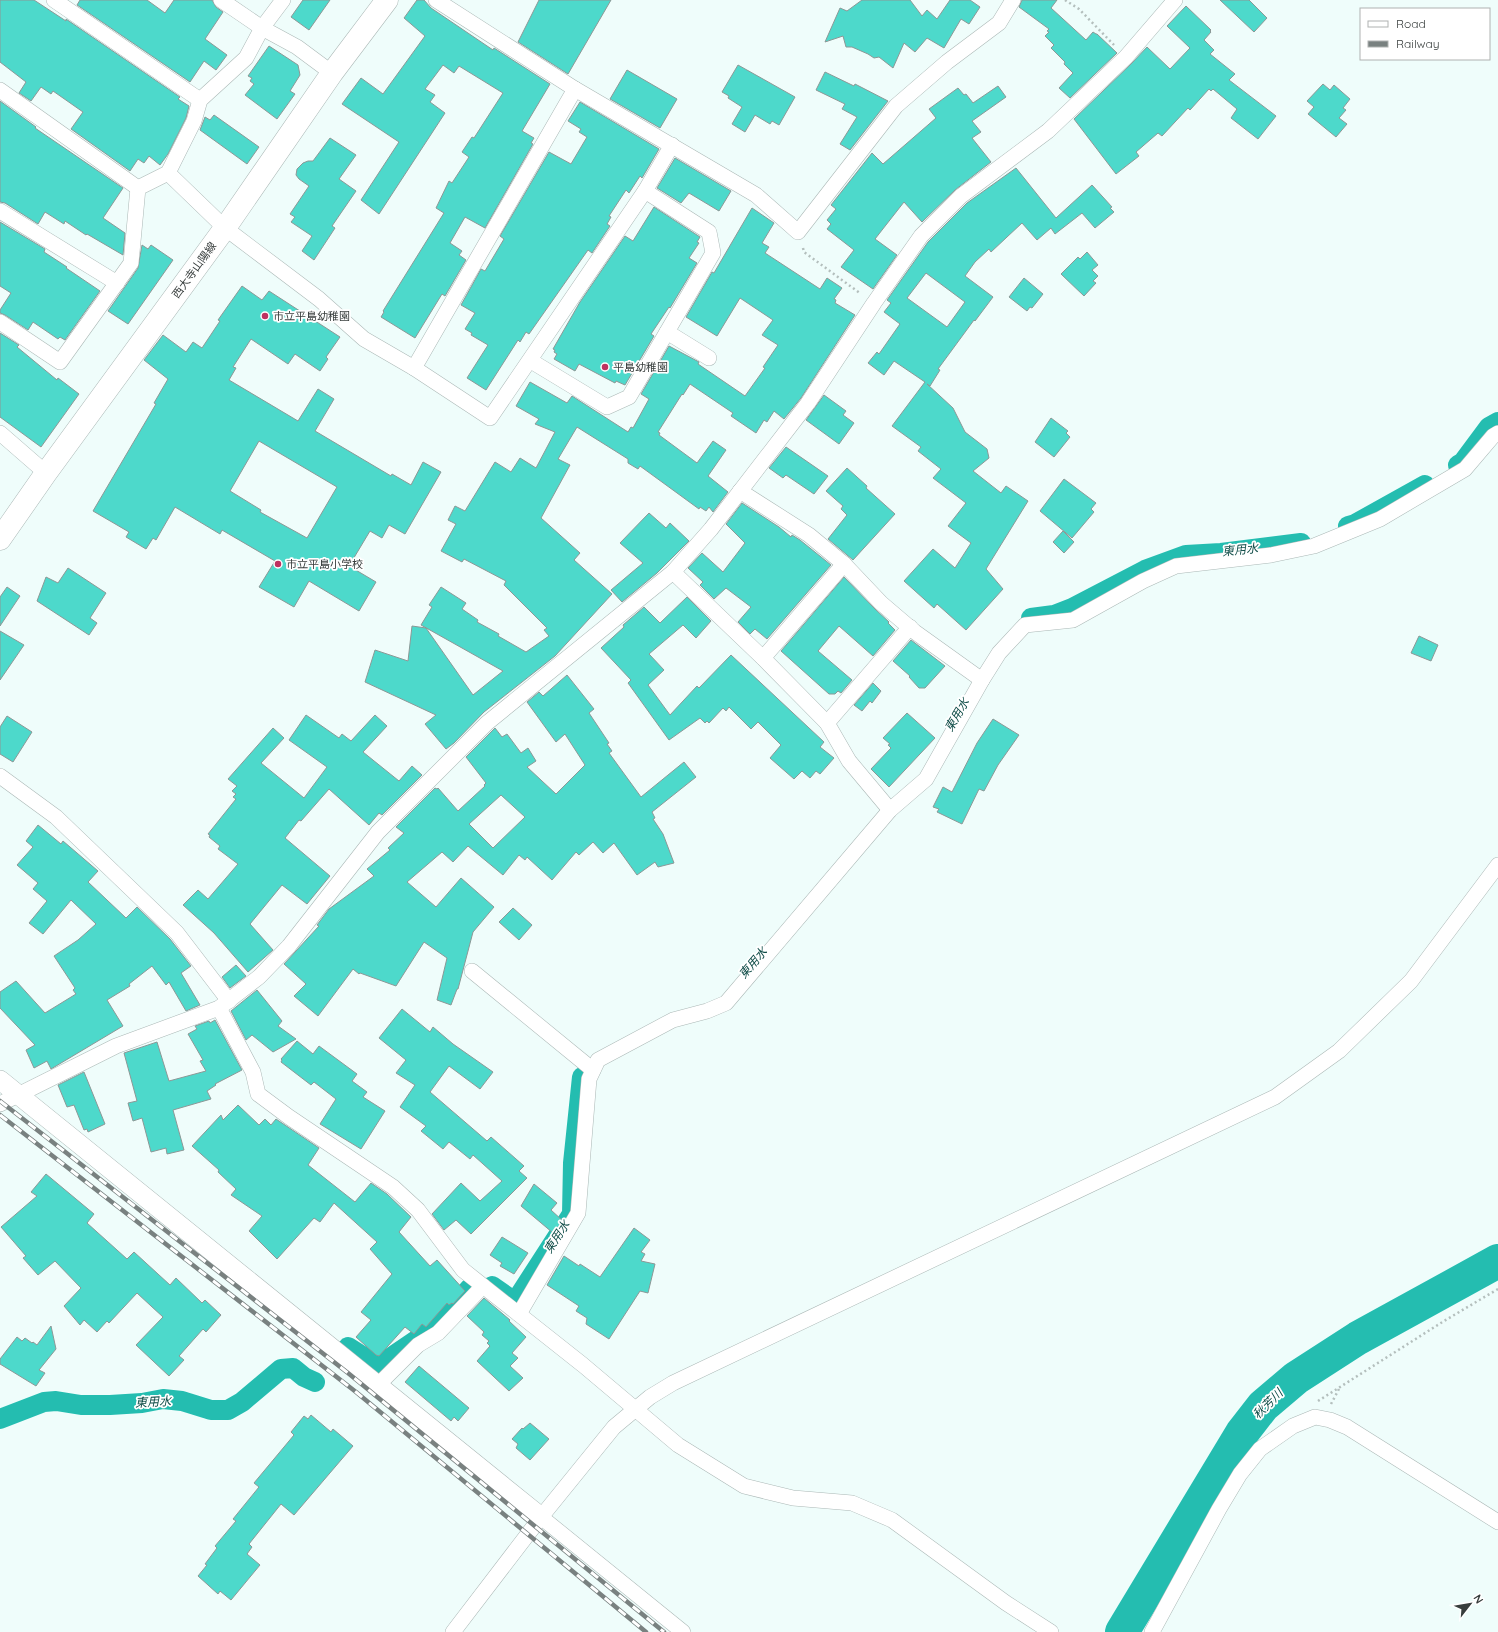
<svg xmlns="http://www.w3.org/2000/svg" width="1498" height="1632" font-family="Quicksand,'Noto Sans JP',sans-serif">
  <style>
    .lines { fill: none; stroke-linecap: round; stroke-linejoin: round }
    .canal { stroke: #24bdb0; stroke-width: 20 }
    .river { stroke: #24bdb0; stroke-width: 34 }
    .building { fill: #4dd9cb; stroke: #8c9896; fill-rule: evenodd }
    .minor-casing { stroke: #abb8b6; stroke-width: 16 }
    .tertiary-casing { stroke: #abb8b6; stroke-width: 20 }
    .primary-casing { stroke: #abb8b6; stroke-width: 23 }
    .path { stroke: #b4bfbd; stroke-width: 2.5; stroke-dasharray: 2 3; stroke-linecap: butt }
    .minor { stroke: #fff; stroke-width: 15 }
    .tertiary { stroke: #fff; stroke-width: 19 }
    .primary { stroke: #fff; stroke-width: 22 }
    .rail-casing { stroke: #798180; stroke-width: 4.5 }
    .rail { stroke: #fff; stroke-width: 3; stroke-dasharray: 9; stroke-linecap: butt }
    .poi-dot { fill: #be3160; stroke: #fff; stroke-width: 1.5 }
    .labels { text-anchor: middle; stroke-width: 3.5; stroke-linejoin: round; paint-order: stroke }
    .street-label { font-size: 11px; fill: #383e3d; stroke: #fff }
    .poi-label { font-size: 11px; fill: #383e3d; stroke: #fff; text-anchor: start }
    .water-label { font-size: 12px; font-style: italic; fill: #0f4c47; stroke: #fff }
  </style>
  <rect width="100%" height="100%" fill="#effdfb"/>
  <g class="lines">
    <g class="canal">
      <path d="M1458 465 1463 462 1489 427 1498 422"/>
      <path d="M1348 526 1355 524 1425 485"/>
      <path d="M1031 618 1054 615 1072 608 1145 570 1186 555 1221 553 1301 543"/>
      <path d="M492 1286 515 1302 572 1214 573 1163 582 1077"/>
      <path d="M348 1347 378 1366 434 1328 470 1288"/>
      <path d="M0 1419 44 1402 56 1401 81 1405H110L142 1403 163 1399 182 1401 211 1410H228L242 1402 281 1369 293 1368 304 1377 315 1382"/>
    </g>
    <path class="river" d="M1122 1632 1242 1433 1263 1406 1296 1378 1358 1338 1498 1261"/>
  </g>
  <g class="building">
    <path d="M0 0H34L66 21V19L180 97 178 99 189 106 186 118 168 154 160 165 149 156 144 163 138 159 130 171 71 129 83 112 53 91 51 94 41 87 31 101 19 93 26 82 0 62Z"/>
    <path d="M80 0H147L165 13 174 0H212L216 7 223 12 205 39 227 55 216 70 204 61 190 82 77 5Z"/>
    <path d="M303 0H330L309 30 291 17Z"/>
    <path d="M417 0H424L431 8 493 50 494 48 550 84 522 131 534 138 531 143 533 144 485 228 465 217 450 243 462 251 459 255 466 260 445 296 442 294 415 338 381 317 384 312 383 311 444 213 436 208 449 181 452 183 469 157 462 152 472 137 474 138 503 93 459 66 454 73 443 65 425 89 435 95 430 102 445 113 379 214 361 200 399 142 342 104 361 78 383 94 425 36 404 18Z"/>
    <path d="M539 0H611L568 74 518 42Z"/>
    <path d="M862 0H910L922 16 927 10 937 19 950 0H970L980 7 969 24 961 19 944 48 927 38 915 52 904 43 893 68 879 57 874 58 868 54 852 47H846L843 36 825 42 840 8 847 11Z"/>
    <path d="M1022 0H1057L1051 8 1086 40 1093 32 1096 34H1097L1117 53 1070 98 1059 88 1073 73 1064 64 1065 62 1051 48 1054 45 1045 36 1049 32 1047 31 1049 29 1019 7Z"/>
    <path d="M1220 0H1249L1267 18 1254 32Z"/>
    <path d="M1186 6 1211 30 1210 31 1211 32 1204 40 1214 50 1210 54 1235 74 1229 80 1276 116 1258 139 1231 118 1237 109 1213 89 1211 91 1209 89 1190 110 1188 108 1162 136 1158 133 1136 152 1139 156 1116 174 1074 119 1132 63 1147 47 1170 69 1190 48 1167 26Z"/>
    <path d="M269 46 298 65 300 75 290 91 295 94 277 119 245 95 254 84 250 81 252 78 248 76Z"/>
    <path d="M738 65 795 97 779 125 772 121 770 124 755 115 745 132 732 124 742 107 728 98 729 96 722 92Z"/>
    <path d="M627 70 677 99 660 128 610 99Z"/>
    <path d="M825 72 854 86 855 84 888 101 850 150 840 144 857 117 842 109 845 104 816 90Z"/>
    <path d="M1323 84 1330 90 1334 85 1350 99 1343 108 1346 110 1339 118 1347 124 1336 137 1308 114 1314 107 1307 101Z"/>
    <path d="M998 86 1006 97 972 121 981 132 972 138 991 162 955 190 922 222 904 202 875 239 897 255 873 289 841 267 854 250 827 229 831 224 827 220 836 209 831 205 872 153 883 164 936 118 929 109 958 88 964 95 966 94 973 103Z"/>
    <path d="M0 101 36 127 35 128 123 188 103 218 125 233 123 255 87 234 86 235 65 221 64 224 45 212 38 224 5 203 0 202Z"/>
    <path d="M580 102 659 149 642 178 640 176 629 193 626 190 609 216 611 217 607 224 610 226 592 253 588 250 529 334 526 332 520 342 518 340 486 390 467 378 488 345 471 335 472 333 465 329 475 313 461 305 481 269 485 271 504 239 500 236 549 152 571 164 587 137 579 132 581 129 568 121Z"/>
    <path d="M214 115 259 147 247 164 200 130 205 117 210 120Z"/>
    <path d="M330 138 356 155 339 179 356 191 332 226 335 228 314 260 302 251 312 236 291 222 295 217 290 214 309 186 299 179 296 175 297 169 303 163 308 161H313Z"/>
    <path d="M675 158 731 191 719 211 689 193 681 203 657 188Z"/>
    <path d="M1016 168 1056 218 1092 185 1112 207 1110 208 1114 212 1095 228 1082 213 1055 234 1051 228 1037 240 1022 223 991 252 989 249 975 262 965 276 993 297 975 321 974 320 938 369 940 370 930 386 927 384 953 408 965 432 987 449 989 458 973 471 1001 493 1006 486 1028 501 986 569 1003 589 966 630 937 604 934 608 904 581 933 549 955 568 971 543 948 526 966 503 933 478 941 469 918 451 921 447 892 426 925 382 894 361 884 375 868 363 877 352 879 354 900 324 884 312 891 303 887 300 928 242 967 203ZM926 273 965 302 947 327 907 298Z"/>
    <path d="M654 207 700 237 697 242 699 243 689 258 697 263 670 308 669 307 651 334 654 336 625 385 616 381 615 383 579 364 575 371 554 359 557 354 554 352 555 350 553 349 580 302 625 236 633 241Z"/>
    <path d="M752 208 774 223 762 243 769 247 765 253 820 289 827 278 842 288 834 299 836 300 835 303 855 315 801 398 784 419 774 411 767 422 764 420 756 433 731 416 733 413 690 384 683 395 682 394 658 432 660 433 659 435 697 463 713 441 726 450 708 476 728 492 713 512 709 507 706 511 700 507 699 509 640 466 638 469 628 463V459L577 427 558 459 570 465 541 518 580 553 574 560 612 594 555 656 484 712 454 743 446 749 425 724 436 715 365 682 375 650 408 661 412 626 426 628 473 695 503 671 421 625 432 607 429 605 441 587 466 603 462 609 478 620 477 622 499 634 498 636 526 652 549 636 544 630 547 628 504 585 506 581 464 559 462 562 441 551 456 524 448 520 455 506 465 511 495 462 511 472 520 458 536 468 555 432 535 424 539 419 516 406 530 382 567 403 572 396 628 432 631 427 633 428 649 399 641 394 669 346 699 362 698 364 745 396 765 368 763 367 778 345 762 335 773 320 740 298 717 336 686 317 712 272 714 273Z"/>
    <path d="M0 222 45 249 44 252 67 267 66 268 100 291 65 340 60 337 58 339 33 322 28 330 5 315 0 313V310L11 293 0 286Z"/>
    <path d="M142 245 148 249 151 245 173 260 128 324 108 311 138 268Z"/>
    <path d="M1087 252 1098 265 1092 270 1098 276 1093 281 1096 283 1084 296 1061 274 1078 257 1080 259Z"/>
    <path d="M1024 278 1043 294 1032 308 1030 307 1027 311 1009 297Z"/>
    <path d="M242 286 262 300 269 291 340 337 326 357 328 359 320 371 295 354 288 364 251 339 233 367 236 368 229 380 298 421 318 389 334 399 315 431 391 476 392 474 411 485 423 462 441 472 405 534 389 525 382 538 370 531 349 566 376 582 359 611 309 581 294 607 259 587 275 561 222 530 220 534 175 507 156 540 153 538 146 549 126 537 129 532 93 511 156 404 154 403 168 379 144 360 163 335 186 352 193 342 202 348 220 321 218 320ZM259 441 337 487 307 538 260 512 261 510 230 491Z"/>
    <path d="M0 333 19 345 17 347 57 380 58 378 79 394 41 447 0 417Z"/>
    <path d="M824 395 846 411 843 415 854 423 839 444 806 420Z"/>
    <path d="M1051 418 1068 431 1066 433 1070 437 1054 457 1035 442Z"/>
    <path d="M786 447 828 476 814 494 786 475 783 478 769 468Z"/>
    <path d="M847 468 867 486 866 488 895 514 853 560 828 539 847 515 841 509 843 506 826 491Z"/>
    <path d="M1064 479 1096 503 1091 509 1094 512 1072 538 1040 511Z"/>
    <path d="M742 503 779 527 791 537 792 535 800 540 831 565 767 639 755 629 750 634 738 622 751 607 726 588 714 599 700 585 703 582 688 568 702 553 723 572 745 543 726 524Z"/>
    <path d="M649 513 666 528 670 523 689 541 657 573 622 602 611 590 643 563 620 543Z"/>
    <path d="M1063 531 1074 542 1064 553 1053 542Z"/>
    <path d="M68 568 106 593 90 618 97 623 89 635 37 601 46 577 58 583Z"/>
    <path d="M844 577 875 609 889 622 888 623 895 630 873 656 839 626 818 651 852 680 841 693 838 691 835 694H829L781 651Z"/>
    <path d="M7 587 20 596 0 626V597Z"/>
    <path d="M687 597 711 621 696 638 683 625 649 654 664 670 648 685 670 715 697 686 699 688 731 655 824 742 820 747 834 758 820 774 816 771 810 778 802 771 794 779 770 758 781 745 758 722 751 729 729 707 726 711 723 708 709 723 707 721 705 723 700 718 669 740 628 683 631 680 601 648 624 627 623 625 644 607 660 623Z"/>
    <path d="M0 631 24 645 0 680Z"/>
    <path d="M1419 636 1438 645 1431 661 1411 653Z"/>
    <path d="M911 640 945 666 925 688H919L909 677 910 676 893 661Z"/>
    <path d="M567 675 594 709 589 713 609 743 607 744 612 751 609 753 641 797 684 762 696 777 652 812 655 818 653 819 663 834 674 863 658 867 655 862 637 875 614 843 603 853 593 842 579 855 576 852 552 880 527 857 525 860 519 855 503 875 468 846 453 862 442 852 407 882 436 907 461 878 494 907 473 932 458 989H457L451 1005 437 1000 447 958 424 942 396 986 360 973 359 974 353 969 318 1016 294 996 306 984 284 964 319 926 317 925 329 909 374 876 367 869 390 850 388 848 404 833 396 827 435 788 437 789 438 788 458 811 485 786 484 785 486 783 466 757 495 728 502 737 507 734 521 753 528 748 536 761 527 767 556 794 585 765 565 734 556 742 527 702 539 692 543 696ZM501 795 525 817 493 848 469 824Z"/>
    <path d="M873 683 881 691 872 703 870 701 862 711 854 705Z"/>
    <path d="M907 713 935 738 889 787 871 769 891 748 888 745 890 744 883 738Z"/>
    <path d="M306 715 339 738 342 734 351 741 375 715 387 726 363 752 399 781 412 766 422 775 382 815 379 813 369 825 329 789 301 821 299 820 285 838 330 876 307 904 282 885 250 924 273 950 248 972 214 933 183 905 198 890 208 899 238 864 218 849 220 846 209 837 210 835 208 834 236 799 233 797 236 794 232 791 237 786 228 779 273 728 284 738 261 763 304 798 327 767 289 740Z"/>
    <path d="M7 716 32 732 13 762 0 754V727Z"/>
    <path d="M993 719 1019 735 998 765 984 791 979 789 962 824 937 812 939 809 933 807 943 787 952 792 977 743Z"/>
    <path d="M38 825 61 844 63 841 98 871 88 882 126 918 137 907 170 939 191 966 181 973 200 1005 186 1011 169 982 166 985 152 966 129 984 130 986 107 1000 123 1026 51 1069 47 1061 34 1068 26 1050 35 1045 0 1008V992L16 981 45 1013 76 994 73 990 75 988 54 956 78 940 96 924 71 900 43 934 29 923 47 901 33 889 38 883 17 865 33 847 26 841Z"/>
    <path d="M513 908 532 925 519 940 499 922Z"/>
    <path d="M236 965 246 976 230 988 222 977Z"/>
    <path d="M257 990 282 1021 278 1026 296 1039 273 1052 252 1035 246 1040 231 1011Z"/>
    <path d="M402 1009 430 1032 433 1027 453 1044 493 1072 480 1089 449 1066 430 1092 487 1141 491 1137 524 1166 519 1171 527 1178 471 1234 456 1220 444 1230 432 1214 461 1183 480 1201 502 1181 473 1155 470 1159 449 1142 443 1149 421 1131 426 1126 400 1107 415 1085 396 1073 406 1060 379 1038Z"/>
    <path d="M215 1020 242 1070 215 1084 216 1085 207 1091 211 1099 173 1110 184 1150 167 1154 166 1148 151 1152 142 1118 133 1121 128 1103 137 1101 124 1053 157 1042 169 1081 206 1071 200 1061 203 1060 188 1034 197 1029 195 1026 209 1021 210 1023Z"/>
    <path d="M297 1041 313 1054 319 1046 357 1074 352 1081 367 1092 363 1097 385 1111 361 1149 320 1124 336 1099 314 1082 311 1085 281 1062 282 1060 281 1059Z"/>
    <path d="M84 1072 105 1124 88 1132 87 1129 84 1130 74 1105 67 1107 58 1085Z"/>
    <path d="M238 1105 259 1125 265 1119 271 1125 276 1119 319 1148 308 1165 355 1202 371 1183 387 1194 411 1217 399 1232 430 1266 437 1260 465 1291 453 1304 452 1303 449 1305 447 1303 426 1327 422 1324 414 1334 405 1327 379 1356 376 1355 356 1337 371 1320 361 1312 392 1274 370 1249 377 1242 334 1203 320 1222 314 1218 277 1259 249 1231 262 1216 231 1195 236 1189 218 1172 219 1170 192 1146 221 1115 223 1120Z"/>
    <path d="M46 1174 94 1214 87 1223 127 1259 134 1252 170 1285 176 1278 202 1303 205 1300 221 1315 206 1332 203 1329 179 1356 184 1360 169 1376 136 1345 163 1317 151 1306 137 1293 109 1323 107 1321 97 1332 84 1320 80 1325 64 1306 81 1288 55 1261 38 1275 23 1258 26 1256 1 1227 37 1196 31 1192Z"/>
    <path d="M534 1184 557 1203 551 1210 563 1221 553 1233 521 1206Z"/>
    <path d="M634 1228 650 1240 641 1252 645 1254 641 1261 655 1264 648 1293 640 1291 609 1339 586 1324 587 1318 576 1311 579 1306 547 1285 564 1256 579 1266 580 1264 600 1277Z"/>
    <path d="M502 1237 528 1253 514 1274 500 1266 502 1263 490 1255Z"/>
    <path d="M484 1298 510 1320 509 1321 526 1337 512 1353 518 1358 510 1366 523 1378 509 1391 477 1361 490 1346 487 1343 489 1341 482 1335 484 1332 467 1316Z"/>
    <path d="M51 1326 56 1349 39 1370 45 1373 36 1386 0 1364V1359L17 1337 22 1341 25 1338 32 1343 33 1342 37 1345Z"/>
    <path d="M419 1366 469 1408 458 1421 454 1417 451 1421 405 1382Z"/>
    <path d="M311 1415 331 1432 333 1429 353 1446 294 1515 281 1504 249 1544 252 1547 247 1554 260 1565 231 1600 220 1591 218 1594 198 1576 207 1565 205 1564 217 1548 215 1546 236 1521 233 1519 259 1487 254 1483 294 1435 291 1432 304 1416 308 1419Z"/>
    <path d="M530 1423 549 1439 530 1460 516 1448 518 1444 512 1439 522 1428 523 1429Z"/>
  </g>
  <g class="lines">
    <defs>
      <g id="minor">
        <path d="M54 0 200 100"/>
        <path d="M221 0 262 28 297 47 332 73"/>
        <path d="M436 0 575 89 756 195 798 232 896 106 947 62 999 23 1013 0"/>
        <path d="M0 90 138 188"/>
        <path d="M168 173 225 228 319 299 364 339 414 368 490 418 645 191 672 145"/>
        <path d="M0 211 117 283"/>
        <path d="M0 322 60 362 131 263 138 188 168 173 194 121 200 100 246 58 262 28 283 0"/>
        <path d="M667 332 709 358"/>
        <path d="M531 361 607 407 629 397 713 253 709 232 645 191"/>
        <path d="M414 368 575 89"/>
        <path d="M0 433 46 473"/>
        <path d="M740 491 809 535 844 564 881 603 915 632 982 680 999 653 1025 625 1073 620 1143 581 1176 566 1271 555 1314 546 1380 519 1465 469 1493 436 1498 433"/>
        <path d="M673 572 763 658"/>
        <path d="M827 723 763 658 844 564"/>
        <path d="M0 776 56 817 177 933 229 1001"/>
        <path d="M890 810 849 761 827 723 910 627"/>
        <path d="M472 971 593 1070"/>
        <path d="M219 1008 253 1072 258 1094 289 1117 393 1187 418 1210 463 1270 583 1365 678 1445 744 1486 793 1498 852 1503 892 1520 1006 1603 1051 1632"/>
        <path d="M0 1104 116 1046 219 1008 259 977 289 946 378 832 487 723 673 572 711 529 808 403 874 303 921 236 961 196 1048 131 1126 57 1175 0"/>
        <path d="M519 1314 578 1213 589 1079 598 1060 673 1020 707 1011 726 1003 890 810 926 779 982 680"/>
        <path d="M378 1385 418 1345 438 1333 483 1286"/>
        <path d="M541 1517 683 1632"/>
        <path d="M453 1632 541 1517 614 1427 650 1397 673 1383 1275 1097 1339 1051 1411 981 1498 865"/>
        <path d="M1152 1632 1219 1509 1240 1474 1260 1449 1293 1426 1315 1417 1330 1420 1347 1427 1498 1522"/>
      </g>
      <path id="tertiary" d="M0 1080 541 1517"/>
      <path id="primary" d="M0 539 46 473 225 228 332 73 387 0"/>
    </defs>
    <use href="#minor" class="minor-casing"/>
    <use href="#tertiary" class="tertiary-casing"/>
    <use href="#primary" class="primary-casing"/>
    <g class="path">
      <path d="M1065 0 1079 9 1114 45"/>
      <path d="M803 248 804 252 861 294"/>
      <path d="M1318 1401 1444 1321 1498 1289"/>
      <path d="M1331 1404 1339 1389"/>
    </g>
    <use href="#minor" class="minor"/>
    <use href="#tertiary" class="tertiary"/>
    <use href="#primary" class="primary"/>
    <defs>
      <g id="rail">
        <path d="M0 1101 348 1373 664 1632"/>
        <path d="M0 1115 356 1392 646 1632"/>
      </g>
    </defs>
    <use href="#rail" class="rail-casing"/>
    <use href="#rail" class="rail"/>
  </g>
  <g class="poi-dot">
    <circle cx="265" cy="316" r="4"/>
    <circle cx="605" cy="367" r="4"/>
    <circle cx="278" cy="564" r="4"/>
  </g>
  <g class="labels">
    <g class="street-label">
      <text transform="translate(194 270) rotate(-54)" y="4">西大寺山陽線</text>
    </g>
    <g class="poi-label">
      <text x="273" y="320">市立平島幼稚園</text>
      <text x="613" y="371">平島幼稚園</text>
      <text x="286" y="568">市立平島小学校</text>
    </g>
    <g class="water-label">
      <text transform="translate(1240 550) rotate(-6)" y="4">東用水</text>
      <text transform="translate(957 715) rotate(-60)" y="4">東用水</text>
      <text transform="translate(753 963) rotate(-50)" y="4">東用水</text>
      <text transform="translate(557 1237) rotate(-57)" y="4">東用水</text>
      <text transform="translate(153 1402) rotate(-3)" y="4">東用水</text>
      <text transform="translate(1268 1404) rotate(-45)" y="4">秋芳川</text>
    </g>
  </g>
  <rect x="1360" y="8" width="130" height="52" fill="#ffffff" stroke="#afb2b1"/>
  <rect x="1368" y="21" width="20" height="6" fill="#ffffff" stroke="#afb2b1"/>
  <text x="1396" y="28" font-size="12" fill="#383e3d">Road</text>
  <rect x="1368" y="41" width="20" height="6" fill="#798180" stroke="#afb2b1"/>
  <text x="1396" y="48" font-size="12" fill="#383e3d">Railway</text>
  <g transform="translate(1470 1604) rotate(59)" stroke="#ffffff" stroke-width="3" paint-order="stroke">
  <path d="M0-3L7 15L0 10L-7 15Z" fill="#383e3d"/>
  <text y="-6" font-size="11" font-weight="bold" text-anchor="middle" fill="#383e3d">N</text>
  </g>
</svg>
